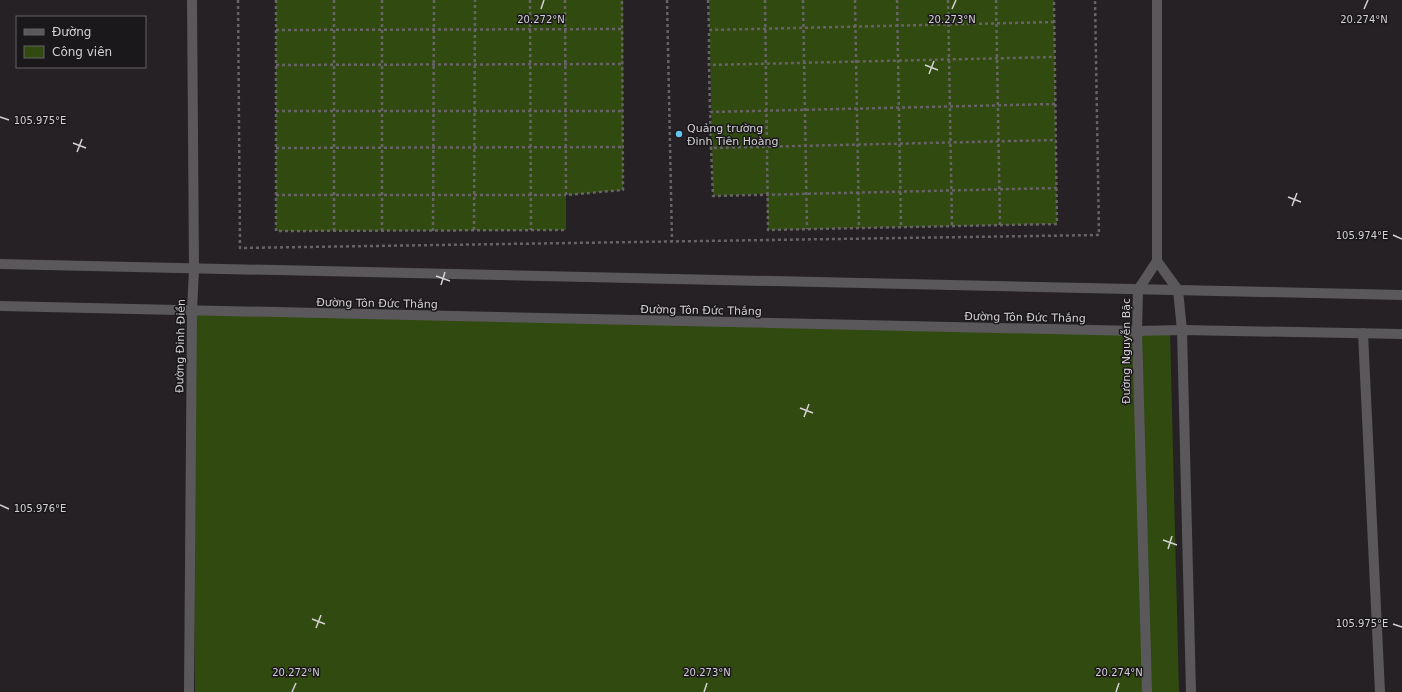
<svg xmlns="http://www.w3.org/2000/svg" width="1402" height="692" font-family="'DejaVu Sans',sans-serif">
  <style>
    .green { fill: #314a0f }
    .lines { fill: none; stroke-linecap: round; stroke-linejoin: round }
    .path { stroke: #676367; stroke-width: 2.5; stroke-dasharray: 3 3; stroke-linecap: butt }
    .minor { stroke: #5a585a; stroke-width: 10 }
    .ticks { fill: none; stroke: #d4d1d4; stroke-width: 1.5 }
    .poi-dot { fill: #64c5ee; stroke: #1b181c; stroke-width: 1.5 }
    .labels { text-anchor: middle; stroke-width: 3; stroke-linejoin: round; paint-order: stroke }
    .poi-label { font-size: 11px; fill: #d4d1d4; stroke: #1b181c; text-anchor: start }
    .street-label { font-size: 11px; fill: #d4d1d4; stroke: #1b181c }
    .ticks-label { font-size: 10px; text-anchor: middle; fill: #d4d1d4; stroke: #1b181c; stroke-width: 3; stroke-linejoin: round; paint-order: stroke }
  </style>
  <rect width="100%" height="100%" fill="#252125"/>
  <g class="green">
    <path d="M276 0H623V190L566 195V230L276 231Z"/>
    <path d="M709 0H1054L1057 224 768 230 767 194 713 196Z"/>
    <path d="M192 311 1170 330 1179 692H195Z"/>
  </g>
  <g class="lines">
    <g class="path">
      <path d="M238 0 240 248 1099 235 1095 0"/>
      <path d="M276 0V231L566 230"/>
      <path d="M530 0 531 230"/>
      <path d="M565 0 566 195 623 190 622 0"/>
      <path d="M667 0 672 241"/>
      <path d="M708 0 709 30"/>
      <path d="M765 0 768 230 1057 224 1054 0"/>
      <path d="M803 0 807 229"/>
      <path d="M855 0 859 228"/>
      <path d="M897 0 901 227"/>
      <path d="M948 0 952 226"/>
      <path d="M996 0 1000 225"/>
      <path d="M1054 22 709 30V65L1054 57"/>
      <path d="M276 30 622 29"/>
      <path d="M709 63 710 112"/>
      <path d="M276 65 622 64"/>
      <path d="M1055 104 710 112 711 148 1056 140"/>
      <path d="M276 111H622"/>
      <path d="M711 147 713 196 1057 188"/>
      <path d="M276 148 622 147"/>
      <path d="M276 195H566"/>
      <path d="M474 230 475 0"/>
      <path d="M334 231V0"/>
      <path d="M382 231V0"/>
      <path d="M433 231 434 0"/>
    </g>
    <g class="minor">
      <path d="M1157 0V261"/>
      <path d="M1157 261 1178 290 1182 330 1191 692"/>
      <path d="M0 264 1402 295"/>
      <path d="M0 306 1137 331 1182 330 1402 334"/>
      <path d="M1363 333 1380 692"/>
      <path d="M189 692 192 311 194 269 192 0"/>
      <path d="M1147 692 1137 331 1138 290 1157 261"/>
    </g>
  </g>
  <path class="ticks" d="M541 9 544 0M952 9 956 0M1364 9 1368 0M925 65 938 70M929 74 934 61M0 117 9 120M73 143 86 148M77 152 82 139M1288 197 1301 202M1292 206 1297 193M1393 235 1402 239M436 276 450 281M441 285 445 272M800 408 813 413M804 417 809 404M0 505 9 509M1163 540 1177 545M1168 549 1172 536M312 619 325 624M1393 624 1402 627M316 628 321 615M292 692 296 683M704 692 707 683M1116 692 1119 683"/>
  <circle class="poi-dot" cx="679" cy="134" r="4"/>
  <g class="labels">
    <g class="poi-label">
      <text x="687" y="132">Quảng trường<tspan x="687" dy="13">Đinh Tiên Hoàng</tspan></text>
    </g>
    <g class="street-label">
      <text transform="translate(377 303) rotate(1)" y="4">Đường Tôn Đức Thắng</text>
      <text transform="translate(701 310) rotate(1)" y="4">Đường Tôn Đức Thắng</text>
      <text transform="translate(1025 317) rotate(1)" y="4">Đường Tôn Đức Thắng</text>
      <text transform="translate(180 346) rotate(-89)" y="4">Đường Đinh Điền</text>
      <text transform="translate(1126 351) rotate(-90)" y="4">Đường Nguyễn Bặc</text>
    </g>
  </g>
  <g class="ticks-label">
    <text x="541" y="23">20.272°N</text>
    <text x="952" y="23">20.273°N</text>
    <text x="1364" y="23">20.274°N</text>
    <text x="40" y="124">105.975°E</text>
    <text x="1362" y="239">105.974°E</text>
    <text x="40" y="512">105.976°E</text>
    <text x="1362" y="627">105.975°E</text>
    <text x="296" y="676">20.272°N</text>
    <text x="707" y="676">20.273°N</text>
    <text x="1119" y="676">20.274°N</text>
  </g>
  <rect x="16" y="16" width="130" height="52" fill="#1b181c" stroke="#656266"/>
  <rect x="24" y="29" width="20" height="6" fill="#5a585a" stroke="#656266"/>
  <text x="52" y="36" font-size="12" fill="#d4d1d4">Đường</text>
  <rect x="24" y="46" width="20" height="12" fill="#314a0f" stroke="#656266"/>
  <text x="52" y="56" font-size="12" fill="#d4d1d4">Công viên</text>
</svg>
